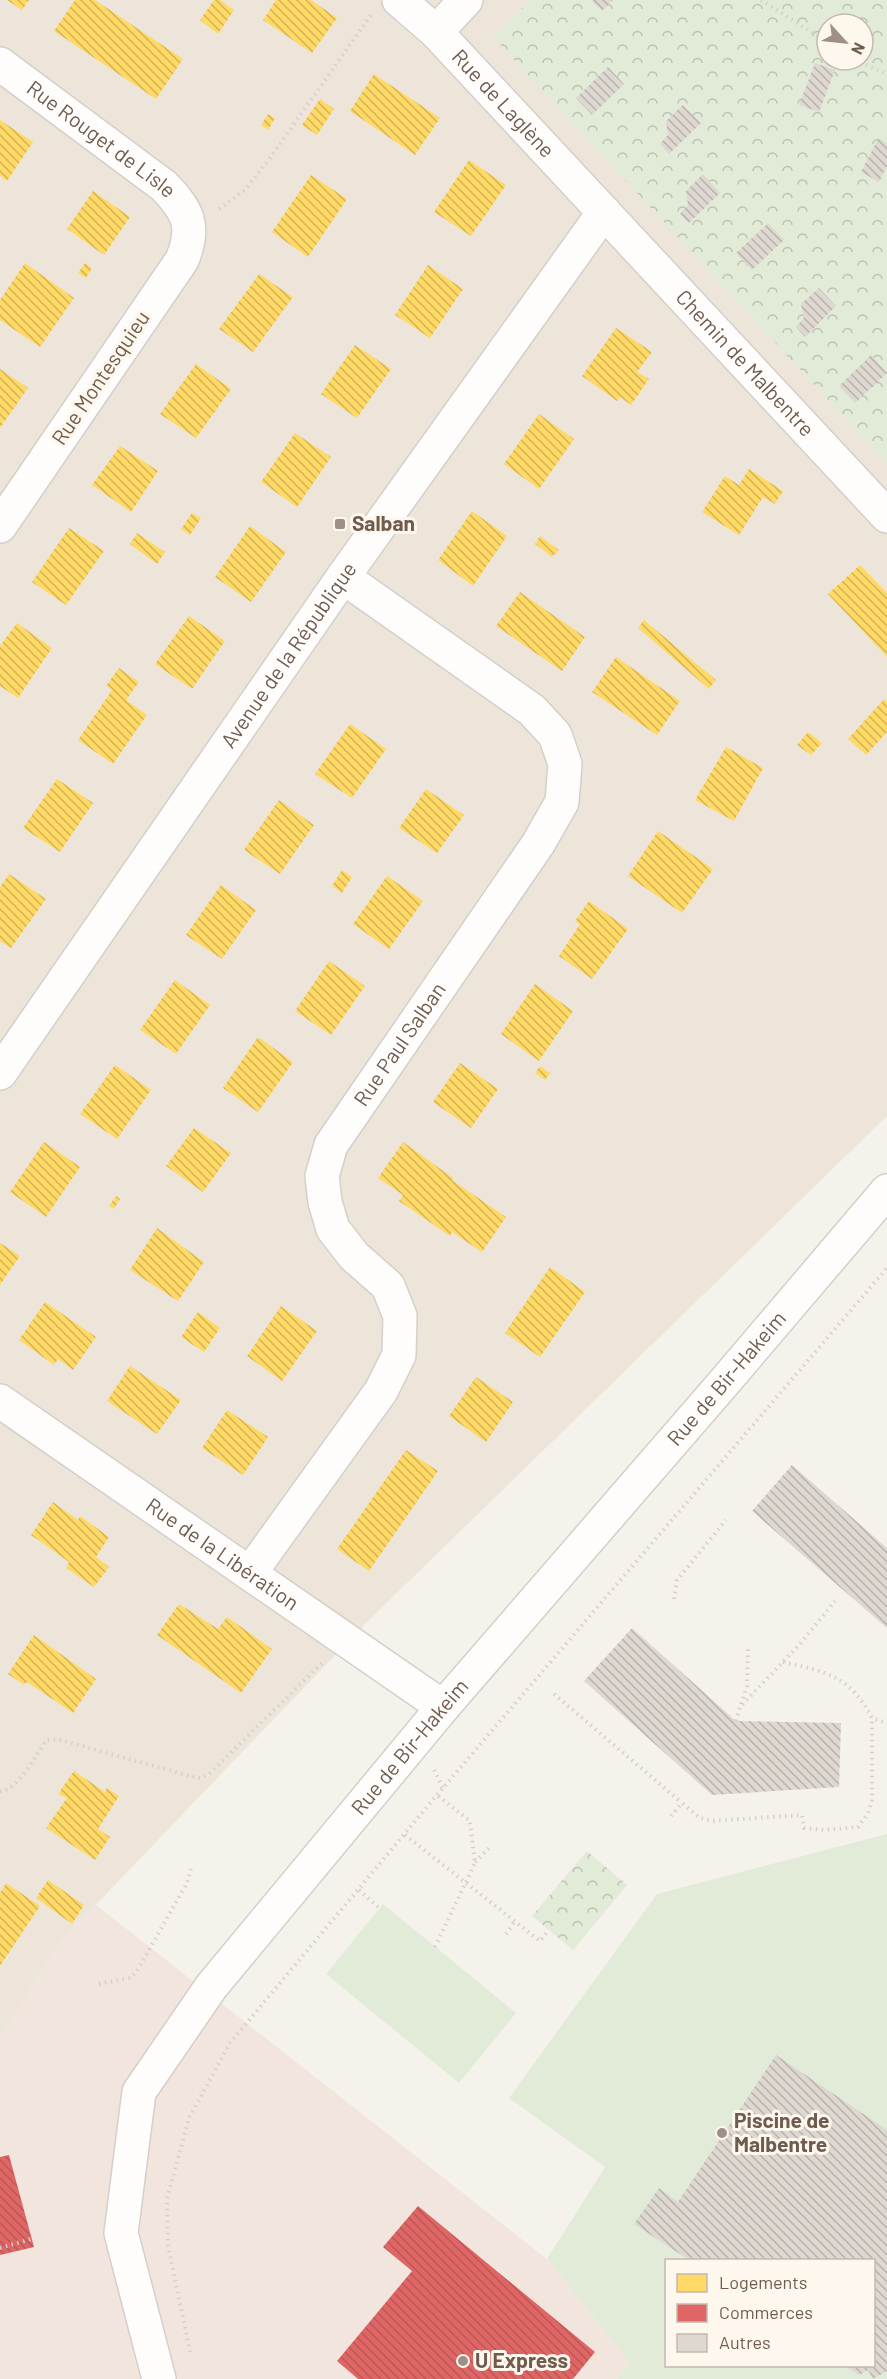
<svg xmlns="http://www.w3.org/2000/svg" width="887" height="2379" font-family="Barlow,sans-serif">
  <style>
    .residential { fill: #ede5da }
    .commercial { fill: #f2e5dd }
    .green { fill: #e2ebd7; fill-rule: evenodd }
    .park { fill: url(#park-crowns); fill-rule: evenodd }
    .homes { fill: url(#homes-back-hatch) }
    .shops { fill: url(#shops-back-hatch) }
    .building { fill: url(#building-back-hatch) }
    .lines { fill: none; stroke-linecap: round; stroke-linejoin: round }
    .minor-casing { stroke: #d4cfca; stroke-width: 36 }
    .path { stroke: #d6d0cb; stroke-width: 4; stroke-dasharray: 1.5 4.5; stroke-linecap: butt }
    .minor { stroke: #fefdfc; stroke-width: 33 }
    .poi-dot { fill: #9f9086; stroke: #fdf7ed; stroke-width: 2 }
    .labels { text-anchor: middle; stroke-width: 6; stroke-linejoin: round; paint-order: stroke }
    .street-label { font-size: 21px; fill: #705c4f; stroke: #fdf7ed }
    .poi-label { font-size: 21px; font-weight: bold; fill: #705c4f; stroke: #fdf7ed; text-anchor: start }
  </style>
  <defs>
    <pattern id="park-crowns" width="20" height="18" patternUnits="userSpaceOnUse" patternTransform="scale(1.5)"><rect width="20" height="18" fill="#e2ebd7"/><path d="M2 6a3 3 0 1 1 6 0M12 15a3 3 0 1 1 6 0" fill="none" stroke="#bcc2b1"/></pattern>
    <pattern id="homes-back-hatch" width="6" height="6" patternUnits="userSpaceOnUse" patternTransform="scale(1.5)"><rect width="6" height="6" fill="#ffd966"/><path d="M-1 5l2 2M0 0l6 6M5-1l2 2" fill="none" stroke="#d3b356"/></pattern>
    <pattern id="shops-back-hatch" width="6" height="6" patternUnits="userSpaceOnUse" patternTransform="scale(1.5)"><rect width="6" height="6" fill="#e06666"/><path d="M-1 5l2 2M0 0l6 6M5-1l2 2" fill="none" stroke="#ba5756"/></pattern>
    <pattern id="building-back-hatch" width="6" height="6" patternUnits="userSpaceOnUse" patternTransform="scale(1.5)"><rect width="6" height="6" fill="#ded8d1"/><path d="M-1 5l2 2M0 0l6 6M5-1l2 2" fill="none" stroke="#b8b2ac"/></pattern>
  </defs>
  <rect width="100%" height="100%" fill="#f5f2eb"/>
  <path class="residential" d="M0 0H530L494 37 887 464V1116L369 1620 61 1941 0 2038Z"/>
  <path class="commercial" d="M96 1905 547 2259 629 2362 617 2379H0V2038L61 1941Z"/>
  <g class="green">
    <path d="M887 1834V2379H617L629 2362 547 2259 605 2167 509 2098 657 1894ZM666 2260H874V2366H666Z"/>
    <path d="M383 1904 516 2013 459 2083 326 1974Z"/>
  </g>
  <g class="park">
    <path d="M530 0H887V464L493 37ZM827 24H863V60H827Z"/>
    <path d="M587 1851 627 1885 573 1950 532 1916Z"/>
  </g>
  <g class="homes">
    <path d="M7 0H29L22 10Z"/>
    <path d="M75 0H95L183 59 156 99 54 31Z"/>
    <path d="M214 0H220L234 10 218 34 200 20Z"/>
    <path d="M276 0H311L337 18 312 53 263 20Z"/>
    <path d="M374 74 440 118 415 155 350 111Z"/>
    <path d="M320 99 334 109 317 135 302 125Z"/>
    <path d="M268 114 275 118 268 130 261 125Z"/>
    <path d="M0 120 33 142 7 181 0 176Z"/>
    <path d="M469 160 506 185 471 236 434 212Z"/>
    <path d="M311 175 347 199 308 257 272 232Z"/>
    <path d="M93 191 130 217 104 255 67 229Z"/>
    <path d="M25 263 74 298 40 347 0 320V300Z"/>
    <path d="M85 263 92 268 86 278 78 273Z"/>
    <path d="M428 265 463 289 430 338 395 315Z"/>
    <path d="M259 274 293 297 253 352 219 329Z"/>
    <path d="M616 328 652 352 637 372 649 379 631 405 620 397 617 401 582 376Z"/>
    <path d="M355 345 391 369 357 418 321 394Z"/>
    <path d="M196 364 231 389 196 438 160 414Z"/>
    <path d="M0 369 28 388 0 428Z"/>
    <path d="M539 414 574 439 539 489 504 464Z"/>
    <path d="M295 433 331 457 297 507 261 482Z"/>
    <path d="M120 446 158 471 131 512 92 485Z"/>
    <path d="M749 469 783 491 775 504 763 497 739 535 702 512 725 476 739 485Z"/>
    <path d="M472 511 507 536 473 586 438 560Z"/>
    <path d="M192 513 201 518 190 535 181 529Z"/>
    <path d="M250 526 286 552 251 602 215 577Z"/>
    <path d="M69 528 104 551 66 605 32 582Z"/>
    <path d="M137 533 165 552 157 564 130 544Z"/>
    <path d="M540 536 559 550 552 557 535 544Z"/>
    <path d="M860 565 887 593V657L828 594Z"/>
    <path d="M520 592 585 637 562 671 496 626Z"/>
    <path d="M189 616 225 641 192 689 155 664Z"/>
    <path d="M644 620 716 680 709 689 638 628Z"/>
    <path d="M17 623 52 648 18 698 0 686V646Z"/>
    <path d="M616 657 680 701 657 735 592 692Z"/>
    <path d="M119 668 139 682 126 700 147 715 113 764 78 740 112 690 106 686Z"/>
    <path d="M884 699 887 702V732L866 755 848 739Z"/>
    <path d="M350 724 386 749 352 798 315 774Z"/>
    <path d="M808 732 822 743 811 755 797 745Z"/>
    <path d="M726 747 763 768 734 821 695 800Z"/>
    <path d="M57 779 93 803 60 852 23 828Z"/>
    <path d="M426 789 464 815 437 853 399 828Z"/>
    <path d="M279 800 314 825 280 874 244 850Z"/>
    <path d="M658 831 713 869 682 913 628 876Z"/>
    <path d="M342 870 352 877 342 893 332 886Z"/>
    <path d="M9 874 46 899 11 948 0 941V887Z"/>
    <path d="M387 876 423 901 389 949 353 924Z"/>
    <path d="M221 885 256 910 222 959 186 935Z"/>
    <path d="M589 901 628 929 592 979 559 956 580 924 575 921Z"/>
    <path d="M329 961 365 986 331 1035 295 1011Z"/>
    <path d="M175 980 210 1005 176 1054 140 1030Z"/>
    <path d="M535 984 573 1011 539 1061 501 1034Z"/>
    <path d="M258 1037 293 1062 258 1112 223 1088Z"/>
    <path d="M460 1063 498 1089 471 1128 433 1102Z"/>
    <path d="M115 1065 151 1090 117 1139 80 1114Z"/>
    <path d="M540 1066 550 1073 545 1080 535 1073Z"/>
    <path d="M194 1128 231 1153 203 1192 166 1166Z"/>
    <path d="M44 1142 80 1167 46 1217 10 1192Z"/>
    <path d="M403 1142 453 1178 452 1180 506 1217 482 1252 452 1232 450 1236 399 1201 403 1195 378 1178Z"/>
    <path d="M116 1196 120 1199 114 1209 109 1206Z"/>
    <path d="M157 1228 204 1262 178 1301 130 1270Z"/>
    <path d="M0 1243 20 1256 0 1285Z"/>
    <path d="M550 1267 585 1292 540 1357 505 1333Z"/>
    <path d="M45 1302 96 1337 73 1370 58 1359 54 1365 19 1340Z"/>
    <path d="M281 1306 317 1331 282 1381 247 1356Z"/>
    <path d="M198 1312 220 1328 204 1352 181 1337Z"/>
    <path d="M130 1366 181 1400 157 1434 107 1401Z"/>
    <path d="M476 1377 513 1402 486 1442 449 1416Z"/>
    <path d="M227 1410 268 1437 243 1475 202 1448Z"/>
    <path d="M406 1450 438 1471 369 1571 337 1549Z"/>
    <path d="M53 1502 78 1520 80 1516 109 1537 96 1557 109 1567 94 1587 66 1568 69 1562 31 1535Z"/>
    <path d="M179 1604 218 1629 227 1617 272 1649 241 1693 157 1635Z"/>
    <path d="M34 1635 96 1679 73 1713 27 1682 24 1685 8 1674Z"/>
    <path d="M74 1771 105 1792 107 1788 119 1796 98 1829 110 1837 95 1860 46 1828 67 1798 58 1794Z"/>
    <path d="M48 1880 84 1905 72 1924 36 1898Z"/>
    <path d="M6 1883 40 1906 0 1966V1893Z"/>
  </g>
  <g class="shops">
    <path d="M9 2155 34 2247 0 2255V2157Z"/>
    <path d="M418 2206 595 2352 573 2379H358L337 2361 412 2271 383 2247Z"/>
  </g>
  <g class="building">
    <path d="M591 0H613L602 11Z"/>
    <path d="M815 63 835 70 819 112 799 105Z"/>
    <path d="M608 67 624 84 592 115 576 98Z"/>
    <path d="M683 105 701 123 669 154 660 144 668 135 666 121Z"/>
    <path d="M878 139 887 143V166L879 182 861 172Z"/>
    <path d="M703 174 720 193 689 223 680 214 688 205 686 191Z"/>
    <path d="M768 223 784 240 752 270 736 253Z"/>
    <path d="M819 288 836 306 805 337 796 327 804 318 801 304Z"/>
    <path d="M871 355 887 373 855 403 839 386Z"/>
    <path d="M792 1465 887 1548V1628L752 1511Z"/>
    <path d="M632 1628 736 1721 841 1723 839 1787 712 1795 584 1681Z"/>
    <path d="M776 2055 887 2130V2371L873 2379 868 2370 859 2375 845 2366H874V2260H689L634 2224 659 2188 678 2202Z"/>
  </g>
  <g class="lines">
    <defs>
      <g id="minor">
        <path id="s1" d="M399 0 436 32 887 516"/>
        <path d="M436 32 466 0"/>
        <path id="s2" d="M0 64 164 186C188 211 196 226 182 260L0 526"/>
        <path id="s3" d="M0 1073 343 577 604 212"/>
        <path id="s4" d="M0 1401 443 1707"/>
        <path id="s5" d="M250 1573 381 1391 399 1355 400 1316 388 1286 354 1256 333 1229 325 1202 322 1176 331 1145 538 844 562 802 565 764 555 735 532 710 343 577"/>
        <path id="s6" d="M159 2379 121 2233 139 2092 211 1987 443 1707 721 1386 887 1191"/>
      </g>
    </defs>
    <use href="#minor" class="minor-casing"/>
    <g class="path">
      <path d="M761 0 827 42"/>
      <path d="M855 60 887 74"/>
      <path d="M219 209 245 190 270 158 371 15"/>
      <path d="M674 1599 677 1580 726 1520"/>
      <path d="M783 1662C827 1672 850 1676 872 1718L887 1723"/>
      <path d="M554 1694 682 1803"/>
      <path d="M741 1704 747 1687 748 1649"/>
      <path d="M736 1721 740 1707 800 1644 835 1601"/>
      <path d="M434 1770 443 1788"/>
      <path d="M0 1791C18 1791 36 1754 47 1740L57 1739 190 1776 200 1778 209 1774 322 1663"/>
      <path d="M671 1816 682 1803 700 1818 711 1821 802 1815 804 1828 824 1830 858 1827 868 1813 872 1800V1718"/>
      <path d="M405 1835 540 1941 549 1930"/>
      <path d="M475 1862 489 1848"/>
      <path d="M359 1890 379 1908"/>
      <path d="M506 1934 515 1921"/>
      <path d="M435 1947 475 1863 470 1821 437 1795"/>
      <path d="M99 1984 130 1978 137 1971 187 1883 191 1869"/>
      <path d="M0 2248 31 2239"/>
      <path d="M190 2352 168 2245 167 2199 189 2118 230 2043 437 1795 887 1268"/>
    </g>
    <use href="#minor" class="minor"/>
  </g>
  <g class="poi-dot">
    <rect x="334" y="518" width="12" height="12" rx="3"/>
    <circle cx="722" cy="2133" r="6"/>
    <circle cx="463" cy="2361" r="6"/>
  </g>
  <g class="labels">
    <g class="street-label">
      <text dy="7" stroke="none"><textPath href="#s1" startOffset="147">Rue de Laglène</textPath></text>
      <text dy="7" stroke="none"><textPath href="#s2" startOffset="126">Rue Rouget de Lisle</textPath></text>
      <text dy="7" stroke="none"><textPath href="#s1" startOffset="502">Chemin de Malbentre</textPath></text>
      <text transform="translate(101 378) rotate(-56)" y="7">Rue Montesquieu</text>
      <text dy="7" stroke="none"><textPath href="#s3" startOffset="508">Avenue de la République</textPath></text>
      <text dy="7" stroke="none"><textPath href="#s5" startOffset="624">Rue Paul Salban</textPath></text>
      <text dy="7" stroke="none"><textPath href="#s6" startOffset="1218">Rue de Bir-Hakeim</textPath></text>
      <text dy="7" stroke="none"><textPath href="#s4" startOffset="270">Rue de la Libération</textPath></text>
      <text dy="7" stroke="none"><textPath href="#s6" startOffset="732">Rue de Bir-Hakeim</textPath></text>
    </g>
    <g class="poi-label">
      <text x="352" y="531">Salban</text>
      <text x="734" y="2128">Piscine de<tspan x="734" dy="24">Malbentre</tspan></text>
      <text x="475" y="2368">U Express</text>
    </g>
  </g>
  <rect x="665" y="2259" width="210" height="108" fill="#fdf7ed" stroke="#c5b9ae" stroke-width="1.5"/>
  <rect x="677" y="2274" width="30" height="18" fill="#ffd966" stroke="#c5b9ae" stroke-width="1.5"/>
  <text x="719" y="2289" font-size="18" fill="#705c4f">Logements</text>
  <rect x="677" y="2304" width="30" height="18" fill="#e06666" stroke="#c5b9ae" stroke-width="1.5"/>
  <text x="719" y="2319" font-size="18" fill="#705c4f">Commerces</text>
  <rect x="677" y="2334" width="30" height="18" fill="#ded8d1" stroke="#c5b9ae" stroke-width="1.5"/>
  <text x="719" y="2349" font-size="18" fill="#705c4f">Autres</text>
  <g transform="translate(845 42) rotate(117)"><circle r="28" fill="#fdf7ed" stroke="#c5b9ae" stroke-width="1.5"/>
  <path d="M0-4.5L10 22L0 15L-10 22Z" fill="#9f9086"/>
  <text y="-9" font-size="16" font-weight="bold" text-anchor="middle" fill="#705c4f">N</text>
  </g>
</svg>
